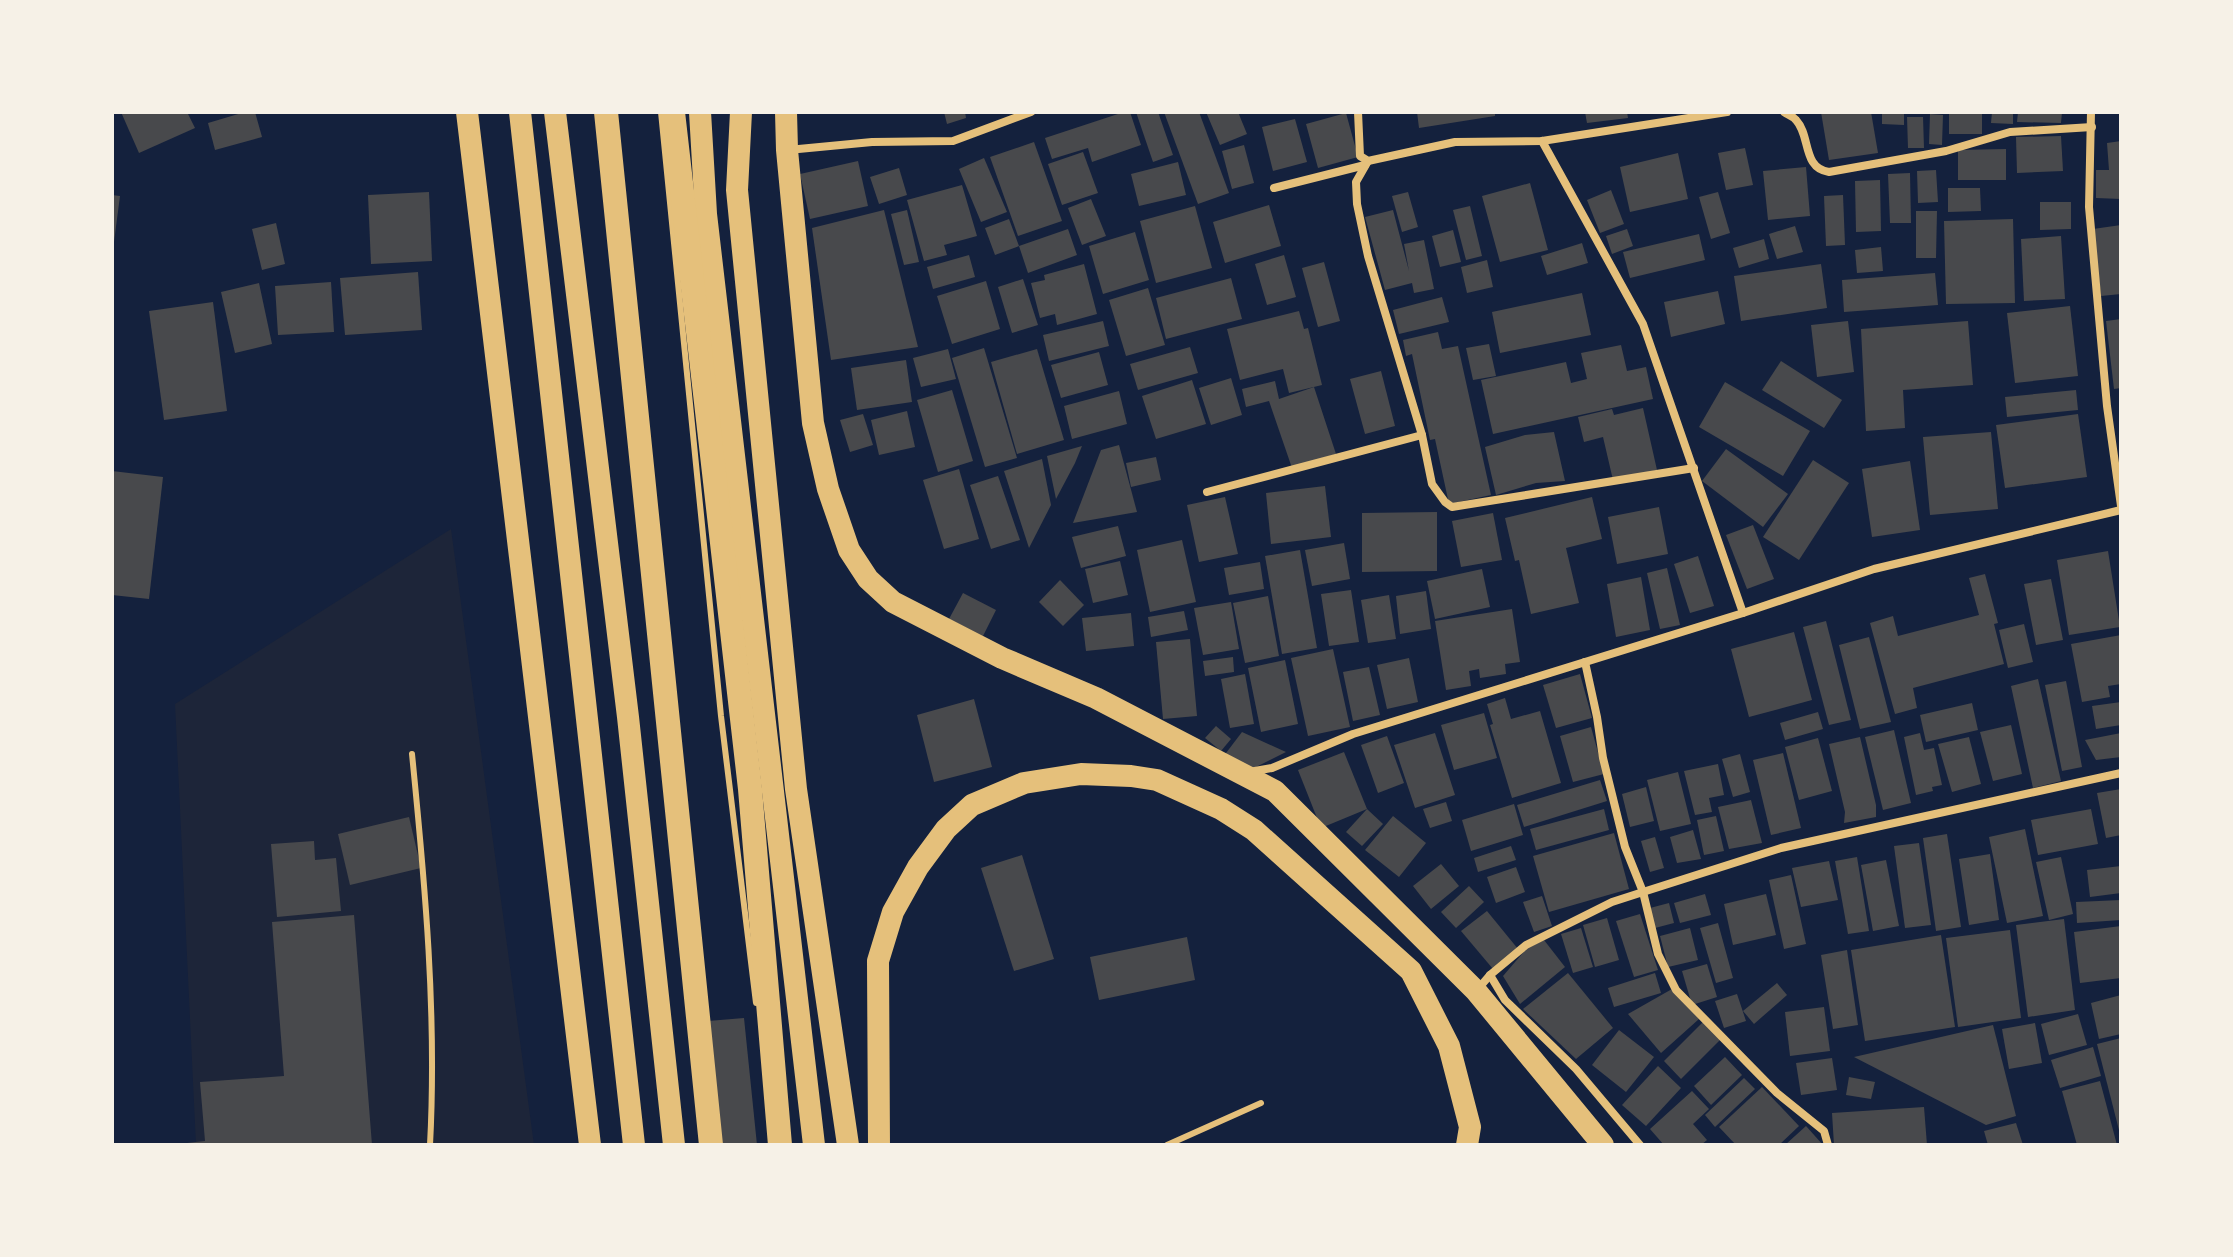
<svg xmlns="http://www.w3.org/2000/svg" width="2233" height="1257" font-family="'Libre Baskerville',serif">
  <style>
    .green { fill: #1d2539 }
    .building { fill: #48494c }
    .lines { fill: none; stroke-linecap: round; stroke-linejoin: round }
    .service { stroke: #e5c07b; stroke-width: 6 }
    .minor { stroke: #e5c07b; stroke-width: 8 }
    .trunk { stroke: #e5c07b; stroke-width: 22 }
    .motorway { stroke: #e5c07b; stroke-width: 24 }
  </style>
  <rect width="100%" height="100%" fill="#14213d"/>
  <path class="green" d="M451 529 534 1145H196L175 704Z"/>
  <g class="building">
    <path d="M121 112H187L195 128 139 153Z"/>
    <path d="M245 112H255L262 137 215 150 208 123Z"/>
    <path d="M944 112H965L966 118 947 124Z"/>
    <path d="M1124 112H1130L1141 145 1092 162 1088 148 1052 159 1045 138Z"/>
    <path d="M1136 112H1158L1173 155 1153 162Z"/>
    <path d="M1164 112H1199L1229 193 1198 204Z"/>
    <path d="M1206 112H1238L1247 134 1220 145Z"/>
    <path d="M1417 112H1495V116L1419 128Z"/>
    <path d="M1585 112H1627L1628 118 1587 123Z"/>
    <path d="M1821 112H1871L1878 153 1829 160Z"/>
    <path d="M1882 112H1904V125L1882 124Z"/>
    <path d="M1992 112H2013V124L1991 123Z"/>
    <path d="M2018 112H2062L2061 123 2017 122Z"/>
    <path d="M1346 113 1358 157 1318 168 1306 124Z"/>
    <path d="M1930 114 1943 115 1942 145 1929 144Z"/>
    <rect x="1949" y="114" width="33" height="20"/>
    <path d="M1907 117H1923L1924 148H1908Z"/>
    <path d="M1295 119 1307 162 1273 171 1262 127Z"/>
    <path d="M2061 136 2063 171 2017 173 2016 137Z"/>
    <path d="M2121 141V199L2096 198V170H2109L2107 143Z"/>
    <path d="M1034 142 1062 221 1018 236 990 157Z"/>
    <path d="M1244 145 1254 183 1232 189 1222 151Z"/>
    <path d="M1745 148 1753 185 1726 190 1718 153Z"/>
    <path d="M2006 149V180H1958V150Z"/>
    <path d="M1083 152 1098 193 1062 205 1048 164Z"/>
    <path d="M1678 153 1688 199 1630 212 1620 167Z"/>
    <path d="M984 158 1007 212 981 222 959 169Z"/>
    <path d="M858 161 868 206 810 219 800 174Z"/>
    <path d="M1178 162 1186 195 1139 206 1131 174Z"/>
    <path d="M1806 167 1810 216 1768 220 1763 171Z"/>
    <path d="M899 168 907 195 879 204 870 177Z"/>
    <path d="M1936 170 1938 202 1918 203 1917 171Z"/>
    <path d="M1910 173 1911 223H1890L1888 174Z"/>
    <path d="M1880 180 1881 231 1856 232 1855 181Z"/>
    <path d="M1530 183 1548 250 1500 262 1482 196Z"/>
    <path d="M962 185 977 236 944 245 947 255 924 261 907 200Z"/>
    <path d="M1948 188H1980L1981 211 1948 212Z"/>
    <path d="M1611 190 1624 224 1600 233 1587 200Z"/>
    <path d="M429 192 432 261 371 264 368 195Z"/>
    <path d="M1408 192 1418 227 1402 232 1392 196Z"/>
    <path d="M1718 192 1730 233 1711 239 1699 197Z"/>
    <path d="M112 195 120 196 114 242 112 241Z"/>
    <path d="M1843 195 1845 245 1826 246 1824 196Z"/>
    <path d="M1091 199 1106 236 1082 245 1068 208Z"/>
    <path d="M2040 202H2071V229L2040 230Z"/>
    <path d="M1269 205 1281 246 1225 263 1213 222Z"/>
    <path d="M1195 206 1212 268 1156 283 1140 221Z"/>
    <path d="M1470 206 1482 256 1466 260 1453 210Z"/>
    <path d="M884 210 918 347 831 360 812 228Z"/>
    <path d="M907 210 919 262 904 265 891 214Z"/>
    <path d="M1393 210 1409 271 1404 244 1424 240 1434 289 1414 293 1412 283 1385 290 1365 217Z"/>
    <path d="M1916 211H1937L1936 258H1916Z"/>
    <path d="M1009 219 1019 246 1068 229 1077 255 1028 273 1019 246 995 255 985 228Z"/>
    <path d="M2013 219 2015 303 1946 304 1944 221Z"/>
    <path d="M276 223 285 264 262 270 252 229Z"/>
    <path d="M2121 225V294L2101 296 2093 229Z"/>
    <path d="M1795 226 1803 252 1777 259 1769 234Z"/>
    <path d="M1627 229 1633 246 1612 254 1606 236Z"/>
    <path d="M1453 230 1461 262 1440 267 1432 236Z"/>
    <path d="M1135 232 1149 280 1103 294 1089 246Z"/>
    <path d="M1699 234 1705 260 1630 278 1623 252Z"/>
    <path d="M2061 236 2065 299 2024 301 2021 239Z"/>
    <path d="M1764 239 1769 259 1739 268 1733 248Z"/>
    <path d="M1582 243 1588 263 1547 275 1541 256Z"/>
    <path d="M1881 247 1883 271 1857 273 1855 250Z"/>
    <path d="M969 255 975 277 933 289 927 267Z"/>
    <path d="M1284 255 1296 297 1267 305 1255 264Z"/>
    <path d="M1487 260 1493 287 1467 293 1461 267Z"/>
    <path d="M1324 262 1340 321 1318 327 1302 268Z"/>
    <path d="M1084 264 1097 314 1057 325 1055 314 1040 318 1031 283 1045 280 1044 275Z"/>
    <path d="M1821 264 1827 308 1741 321 1734 276Z"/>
    <path d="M418 272 422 330 345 335 340 278Z"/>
    <path d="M1935 273 1938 305 1844 312 1842 280Z"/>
    <path d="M1231 278 1242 319 1166 339 1156 298Z"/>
    <path d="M1023 279 1038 325 1012 333 998 287Z"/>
    <path d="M986 281 1000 329 952 344 937 296Z"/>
    <path d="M331 282 334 332 278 335 275 286Z"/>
    <path d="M259 283 272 344 235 353 221 292Z"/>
    <path d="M1148 288 1165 345 1126 356 1109 300Z"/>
    <path d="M1718 291 1725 324 1671 337 1664 302Z"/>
    <path d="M1582 293 1591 335 1500 353 1492 312Z"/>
    <path d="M1442 297 1449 322 1399 334 1393 310Z"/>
    <path d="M213 302 227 411 164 420 149 311Z"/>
    <path d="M2070 306 2078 376 2015 383 2007 313Z"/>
    <path d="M1299 311 1304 329 1308 328 1322 385 1289 393 1283 369 1240 380 1227 329Z"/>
    <path d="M2121 319V388L2114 389 2106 321Z"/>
    <path d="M1103 321 1109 346 1049 361 1043 335Z"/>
    <path d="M1848 321 1854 372 1817 377 1811 325Z"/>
    <path d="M1968 321 1973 385 1903 390 1905 428 1866 431 1861 329Z"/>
    <path d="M1438 332 1442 349 1458 346 1491 495 1449 504 1435 439 1430 440 1412 354 1406 356 1403 340Z"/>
    <path d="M1489 344 1496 376 1473 380 1466 348Z"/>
    <path d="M1621 345 1627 371 1646 367 1653 399 1493 434 1481 380 1566 362 1571 383 1587 379 1581 353Z"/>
    <path d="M1190 347 1198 373 1138 390 1130 364Z"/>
    <path d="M984 348 1017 458 985 467 952 358Z"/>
    <path d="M948 349 956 379 921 387 913 358Z"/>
    <path d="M1037 349 1064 440 1017 454 991 362Z"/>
    <path d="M1099 352 1108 385 1061 398 1051 365Z"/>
    <path d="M906 360 912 402 857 410 851 368Z"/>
    <path d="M1781 361 1842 400 1824 428 1762 390Z"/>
    <path d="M1381 371 1395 426 1365 434 1350 379Z"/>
    <path d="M1231 378 1242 415 1211 425 1199 388Z"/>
    <path d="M1192 380 1206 424 1156 439 1142 396Z"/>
    <path d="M1275 381 1279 399 1314 387 1336 454 1292 468 1269 401 1246 407 1242 389Z"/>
    <path d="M1725 382 1810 431 1783 476 1699 427Z"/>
    <path d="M952 390 973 461 938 472 917 400Z"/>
    <path d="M2076 390 2078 410 2007 417 2005 397Z"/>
    <path d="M1119 391 1127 424 1072 439 1064 406Z"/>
    <path d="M1643 408 1657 470 1613 480 1603 437 1584 442 1578 417 1612 409 1614 415Z"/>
    <path d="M907 411 915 447 879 455 871 420Z"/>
    <path d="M863 414 873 445 850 452 840 420Z"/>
    <path d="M2078 414 2087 477 2005 488 1996 425Z"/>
    <path d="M1554 432 1565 481 1536 483 1496 495 1485 447 1525 435Z"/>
    <path d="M1991 432 1998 509 1930 515 1923 437Z"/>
    <path d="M1119 445 1137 512 1073 523 1101 450Z"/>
    <path d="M1082 446 1075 463 1056 499 1047 456Z"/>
    <path d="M1726 449 1788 494 1763 527 1702 481Z"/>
    <path d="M1156 457 1161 480 1131 487 1126 463Z"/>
    <path d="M1042 459 1051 505 1029 548 1004 471Z"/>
    <path d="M1813 460 1849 483 1799 560 1763 537Z"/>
    <path d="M1910 461 1920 530 1872 537 1862 469Z"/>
    <path d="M959 469 979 539 944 549 923 480Z"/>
    <path d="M112 471 163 477 149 599 112 595Z"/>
    <path d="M998 476 1020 540 991 549 970 485Z"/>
    <path d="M1325 486 1331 537 1271 544 1266 493Z"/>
    <path d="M1225 497 1238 554 1199 562 1187 505Z"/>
    <path d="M1592 497 1602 539 1566 548 1579 603 1531 614 1519 560 1515 561 1505 518Z"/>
    <path d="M1659 507 1668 554 1617 564 1608 517Z"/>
    <path d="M1437 512V571L1362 572V513Z"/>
    <path d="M1493 513 1502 560 1461 567 1452 521Z"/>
    <path d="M1753 525 1774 579 1747 589 1726 535Z"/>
    <path d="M1118 526 1126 556 1081 568 1072 537Z"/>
    <path d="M1182 540 1196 602 1150 612 1137 550Z"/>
    <path d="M1344 543 1350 579 1312 586 1305 550Z"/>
    <path d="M1300 550 1317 648 1282 654 1265 556Z"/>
    <path d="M2108 551 2120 627 2069 635 2057 560Z"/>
    <path d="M1698 556 1714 606 1690 613 1674 564Z"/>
    <path d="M1120 561 1128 595 1093 603 1085 569Z"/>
    <path d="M1260 562 1264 589 1229 595 1224 568Z"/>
    <path d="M1667 568 1680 625 1660 629 1647 573Z"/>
    <path d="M1482 569 1490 607 1435 619 1427 581Z"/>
    <path d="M1985 574 1998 623 1994 624 2004 664 1913 688 1917 708 1895 714 1870 623 1893 616 1898 636 1979 615 1969 578Z"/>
    <path d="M1641 577 1650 630 1616 637 1607 584Z"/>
    <path d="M2051 579 2063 640 2036 645 2024 584Z"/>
    <path d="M1060 580 1084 605 1063 626 1039 602Z"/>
    <path d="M1351 590 1359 642 1329 646 1321 594Z"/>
    <path d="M1426 591 1431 629 1400 634 1396 596Z"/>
    <path d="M963 593 996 610 983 636 949 619Z"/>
    <path d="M1389 595 1396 639 1368 643 1361 600Z"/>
    <path d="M1268 596 1279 656 1245 663 1233 603Z"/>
    <path d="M1231 602 1239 649 1203 655 1194 608Z"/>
    <path d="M1512 609 1520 662 1505 664 1506 674 1480 678 1479 669 1469 671 1471 686 1446 690 1435 621Z"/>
    <path d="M1184 611 1188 630 1151 637 1148 617Z"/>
    <path d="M1131 613 1134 646 1086 651 1082 618Z"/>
    <path d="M1826 621 1851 720 1829 725 1803 627Z"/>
    <path d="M2024 624 2033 662 2008 668 1999 630Z"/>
    <path d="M1794 632 1812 700 1749 717 1731 649Z"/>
    <path d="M2121 635V684L2108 686 2110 697 2082 702 2071 644Z"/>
    <path d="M1869 637 1891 722 1860 729 1839 645Z"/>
    <path d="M1190 639 1197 716 1163 719 1156 642Z"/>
    <path d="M1333 649 1350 727 1308 736 1291 658Z"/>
    <path d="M1233 657 1234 672 1205 676 1203 661Z"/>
    <path d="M1409 658 1418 702 1387 709 1377 665Z"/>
    <path d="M1285 660 1298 724 1261 732 1248 668Z"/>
    <path d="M1369 667 1380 715 1353 721 1343 672Z"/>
    <path d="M1245 674 1254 724 1230 728 1221 679Z"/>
    <path d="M1580 674 1592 718 1556 728 1543 685Z"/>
    <path d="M2038 679 2061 781 2033 788 2011 686Z"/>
    <path d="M2066 681 2082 767 2062 771 2045 685Z"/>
    <path d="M1505 698 1511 719 1540 711 1561 783 1512 798 1490 725 1493 724 1487 704Z"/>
    <path d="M974 699 992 767 934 782 917 715Z"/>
    <path d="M2121 702V725L2096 729 2092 706Z"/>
    <path d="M1972 703 1978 730 1926 742 1920 715Z"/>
    <path d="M1818 712 1823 729 1785 740 1780 723Z"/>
    <path d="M1484 713 1497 758 1454 770 1441 725Z"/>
    <path d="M2011 725 2022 774 1993 781 1980 732Z"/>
    <path d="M1216 726 1231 739 1221 751 1205 738Z"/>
    <path d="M1591 727 1604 774 1573 782 1560 736Z"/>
    <path d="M1894 730 1911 803 1883 810 1865 737Z"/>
    <path d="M1242 732 1286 752 1244 773 1223 757Z"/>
    <path d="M1435 733 1455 795 1415 808 1394 745Z"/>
    <path d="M1920 733 1924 750 1934 748 1942 785 1932 787 1933 791 1916 795 1904 737Z"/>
    <path d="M2121 733V757L2096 760 2085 740Z"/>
    <path d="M1387 736 1404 783 1378 793 1361 745Z"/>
    <path d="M1860 737 1876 805V817L1844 823 1845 812 1829 744Z"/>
    <path d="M1969 737 1981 784 1952 792 1938 744Z"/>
    <path d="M1818 738 1832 791 1799 800 1785 747Z"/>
    <path d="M1344 752 1367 809 1321 828 1298 770Z"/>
    <path d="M1783 753 1801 828 1771 835 1753 760Z"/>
    <path d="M1740 754 1750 792 1733 797 1722 759Z"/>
    <path d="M1718 764 1724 795 1709 798 1712 812 1695 815 1684 771Z"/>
    <path d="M1678 772 1691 824 1660 831 1647 780Z"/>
    <path d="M1600 780 1607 801 1524 827 1517 805Z"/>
    <path d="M1646 787 1654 821 1630 827 1622 794Z"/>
    <path d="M2121 789V835L2106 838 2097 793Z"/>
    <path d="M1751 800 1762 843 1729 849 1718 807Z"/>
    <path d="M1446 802 1452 821 1430 828 1423 809Z"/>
    <path d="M1514 804 1523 835 1471 851 1462 820Z"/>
    <path d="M1367 809 1383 824 1362 846 1346 832Z"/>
    <path d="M1604 809 1609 830 1536 850 1530 829Z"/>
    <path d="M2091 809 2098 844 2038 855 2031 820Z"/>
    <path d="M1393 816 1426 843 1399 877 1365 850Z"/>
    <path d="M1716 816 1724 851 1704 855 1697 820Z"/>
    <path d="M409 817 421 868 350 885 338 834Z"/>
    <path d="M2025 829 2043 916 2007 923 1989 837Z"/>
    <path d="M1693 830 1701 859 1677 863 1670 837Z"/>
    <path d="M1614 833 1629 889 1549 912 1533 856Z"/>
    <path d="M1947 834 1961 927 1936 931 1923 838Z"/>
    <path d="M1655 837 1664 868 1650 872 1641 841Z"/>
    <path d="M314 841 315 860 336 858 341 911 277 917 271 844Z"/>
    <path d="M1919 843 1931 925 1905 928 1894 846Z"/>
    <path d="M1511 846 1516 860 1478 872 1474 858Z"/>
    <path d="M1990 854 1999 920 1969 925 1959 859Z"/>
    <path d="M1022 855 1054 959 1014 971 981 868Z"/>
    <path d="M1857 857 1869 931 1848 934 1835 861Z"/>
    <path d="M2061 857 2073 914 2049 920 2036 862Z"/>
    <path d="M1886 860 1899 926 1873 931 1861 865Z"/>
    <path d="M1829 861 1838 900 1801 907 1792 868Z"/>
    <path d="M1441 864 1459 886 1431 909 1413 886Z"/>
    <path d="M2121 866V893L2090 897 2087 870Z"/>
    <path d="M1516 867 1525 892 1496 903 1487 877Z"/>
    <path d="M1791 875 1806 944 1784 949 1769 880Z"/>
    <path d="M1469 886 1484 902 1456 928 1441 912Z"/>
    <path d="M1705 894 1711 915 1680 923 1674 903Z"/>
    <path d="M1766 894 1776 935 1733 945 1724 904Z"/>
    <path d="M1542 896 1552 926 1534 932 1523 902Z"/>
    <path d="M2121 900V920L2077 923 2076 902Z"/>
    <path d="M1669 903 1674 923 1655 928 1650 908Z"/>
    <path d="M1487 911 1518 949 1493 969 1461 931Z"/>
    <path d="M1640 914 1658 970 1634 977 1616 921Z"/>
    <path d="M354 915 372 1145H187V1143L205 1141 200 1082 284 1076 272 922Z"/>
    <path d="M1607 918 1619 960 1595 967 1583 925Z"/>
    <path d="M2064 919 2075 1010 2028 1017 2016 925Z"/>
    <path d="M1718 923 1733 978 1716 983 1700 928Z"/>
    <path d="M2121 926V978L2080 983 2074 932Z"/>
    <path d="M1581 928 1593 967 1573 973 1561 934Z"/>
    <path d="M1690 928 1698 960 1668 967 1660 936Z"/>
    <path d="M2010 930 2021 1018 1958 1027 1946 938Z"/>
    <path d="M1941 935 1955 1027 1865 1041 1851 950Z"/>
    <path d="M1187 937 1195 980 1099 1000 1090 957Z"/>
    <path d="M1544 940 1565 967 1520 1004 1503 976 1527 948Z"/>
    <path d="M1847 950 1858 1025 1833 1029 1821 955Z"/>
    <path d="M1707 964 1717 997 1692 1005 1682 971Z"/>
    <path d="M1568 973 1613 1028 1576 1059 1523 1009Z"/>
    <path d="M1655 973 1661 993 1614 1007 1608 988Z"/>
    <path d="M1777 983 1787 995 1754 1024 1743 1011Z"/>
    <path d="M1672 989 1699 1019 1661 1053 1628 1014Z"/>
    <path d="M1737 994 1746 1021 1724 1028 1715 1001Z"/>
    <path d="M2121 995V1034L2099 1039 2091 1003Z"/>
    <path d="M1824 1007 1830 1051 1790 1056 1785 1012Z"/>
    <path d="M2078 1014 2087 1045 2049 1055 2041 1024Z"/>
    <path d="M744 1018 757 1145H720L708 1021Z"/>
    <path d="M1705 1020 1722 1038 1681 1079 1664 1061Z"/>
    <path d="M2035 1023 2042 1063 2009 1069 2002 1029Z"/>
    <path d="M1993 1025 2016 1116 1986 1125 1854 1057Z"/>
    <path d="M1619 1030 1654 1057 1626 1092 1592 1065Z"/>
    <path d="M2121 1038V1134H2120L2097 1044Z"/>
    <path d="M2093 1047 2101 1076 2060 1088 2051 1060Z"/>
    <path d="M1725 1057 1742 1075 1711 1105 1694 1086Z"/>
    <path d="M1832 1058 1837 1090 1801 1095 1796 1063Z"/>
    <path d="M1658 1066 1681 1088 1646 1126 1622 1105Z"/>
    <path d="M1849 1077 1875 1082 1871 1099 1846 1095Z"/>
    <path d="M1744 1078 1755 1089 1715 1127 1705 1115Z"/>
    <path d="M2100 1081 2117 1145H2077L2062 1091Z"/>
    <path d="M1762 1087 1799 1126 1779 1145H1736L1719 1127Z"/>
    <path d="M1692 1091 1709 1109 1693 1124 1707 1140 1701 1145H1664L1650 1129Z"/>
    <path d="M1924 1107 1927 1145H1834L1832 1113Z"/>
    <path d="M2016 1123 2023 1145H1988L1984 1131Z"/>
    <path d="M1806 1126 1823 1145H1785Z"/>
  </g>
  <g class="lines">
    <g class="service">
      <path d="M661 112 721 716 756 1003"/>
      <path d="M412 754C425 884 437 1015 430 1145"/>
      <path d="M1167 1145 1261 1103"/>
    </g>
    <g class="minor">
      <path d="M1358 112 1360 156 1368 161 1455 142 1542 141 1727 112"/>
      <path d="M1784 112C1788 115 1793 116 1796 120 1811 136 1802 168 1829 172L1946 151 2010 132 2092 127"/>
      <path d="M2091 112 2089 207 2107 406 2121 506"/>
      <path d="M1542 141 1643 324 1743 613"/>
      <path d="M788 150 872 142 953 141 1031 112"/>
      <path d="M1368 161 1356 182 1357 204 1368 256 1422 435 1432 484 1445 502 1452 507 1694 468"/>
      <path d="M1274 188 1365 165"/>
      <path d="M1207 492 1422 435"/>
      <path d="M1585 662 1597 717 1603 758 1625 847 1643 892 1658 954 1676 990 1777 1093 1824 1131 1828 1145"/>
      <path d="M1249 772 1272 768 1353 734 1743 613 1874 569 2121 510"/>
      <path d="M1490 975 1505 1000 1576 1069 1640 1145"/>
      <path d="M1478 989 1490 975 1526 945 1612 902 1643 892 1781 848 2121 773"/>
    </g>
    <g class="trunk">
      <path d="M467 112 590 1145"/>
      <path d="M520 112 634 1145"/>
      <path d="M555 112 628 717 674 1145"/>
      <path d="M700 112 706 214 814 1145"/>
      <path d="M741 112 737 190 796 789 848 1145"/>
      <path d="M786 112 787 150 813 423 828 489 849 550 868 579 893 602 1002 658 1096 698 1275 791 1476 991 1603 1145"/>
      <path d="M879 1145 878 961 893 912 918 867 946 829 972 805 1024 783 1081 774 1131 776 1157 780 1221 809 1254 830 1411 971 1449 1046 1470 1127 1467 1145"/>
    </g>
    <g class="motorway">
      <path d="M606 112 711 1145"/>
      <path d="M673 112 750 789 780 1145"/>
    </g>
  </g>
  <rect width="2233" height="1257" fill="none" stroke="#f6f1e7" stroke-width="228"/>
</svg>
